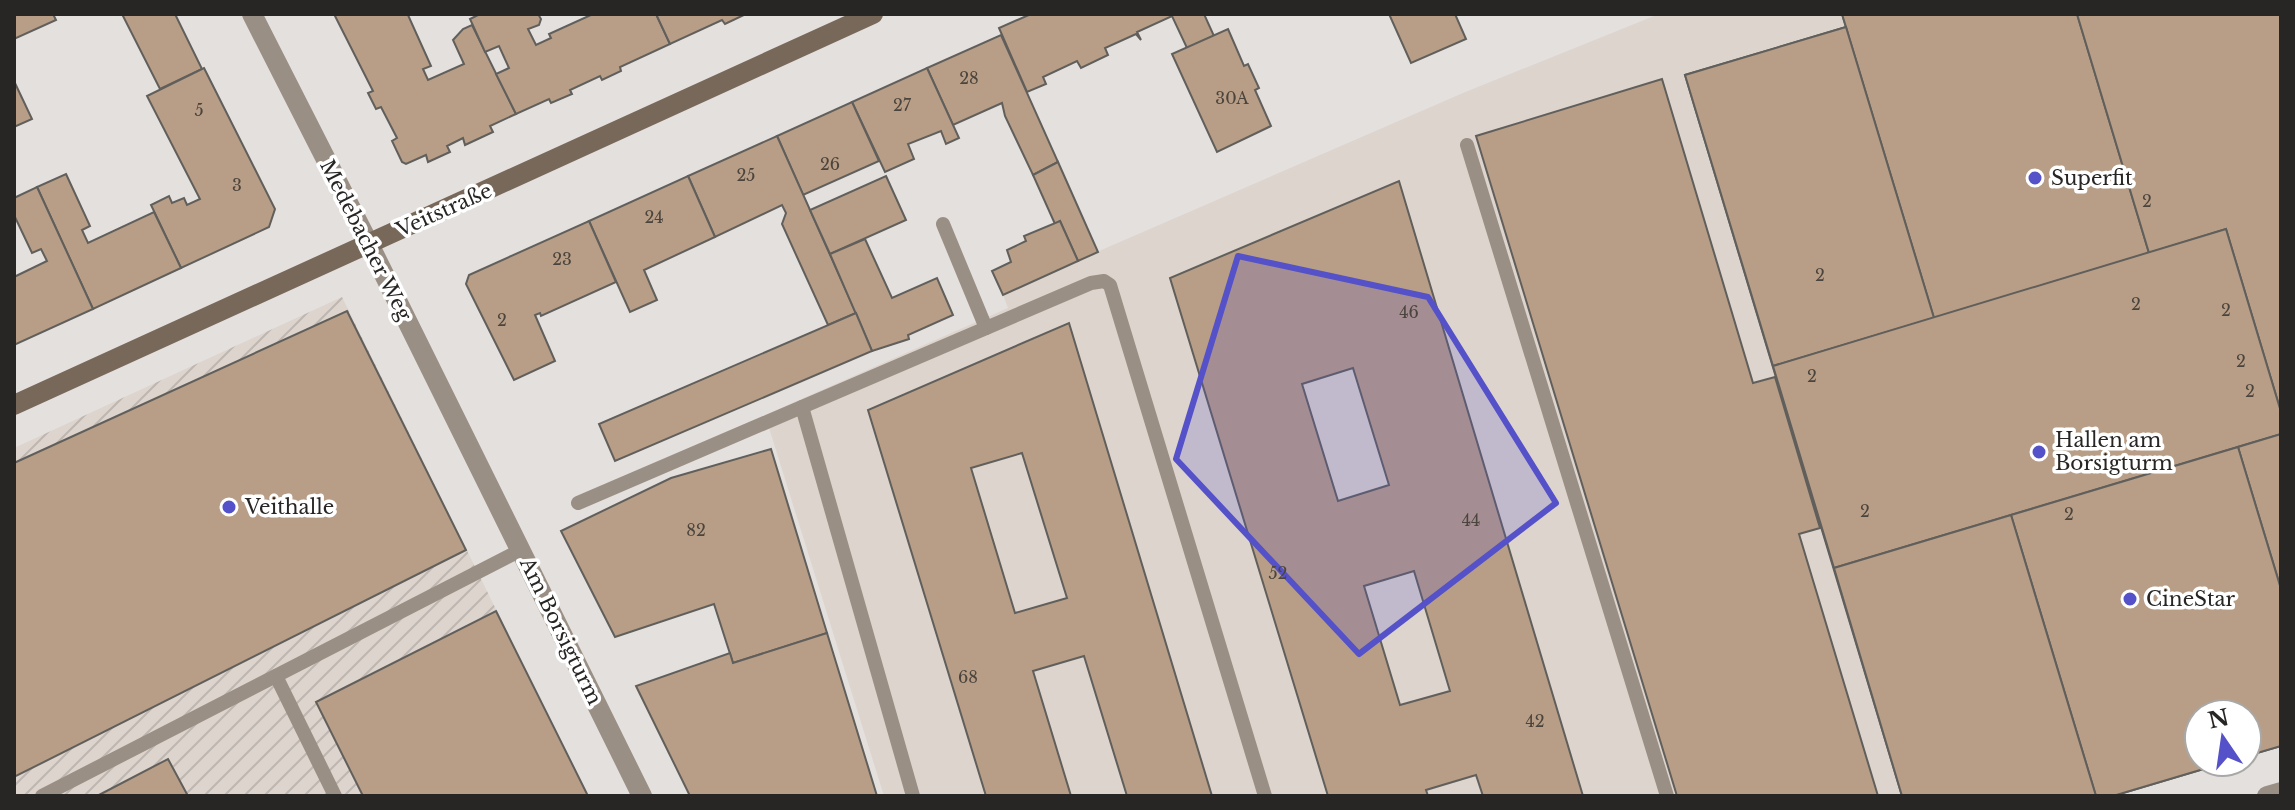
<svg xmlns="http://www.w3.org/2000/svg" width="2295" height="810" font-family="'Libre Baskerville',serif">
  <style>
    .built { fill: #ddd4cd }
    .industrial { fill: url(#industrial-furrows) }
    .building { fill: #b89e86; stroke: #615f5c; stroke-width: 2; fill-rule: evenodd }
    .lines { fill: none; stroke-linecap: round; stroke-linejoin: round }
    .lane { stroke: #9a8f84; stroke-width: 14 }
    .street { stroke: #9a8f84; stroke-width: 20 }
    .secondary { stroke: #786859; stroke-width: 20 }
    .marked { fill: #5551c8; fill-opacity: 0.2; stroke: #5551c8; stroke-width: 6; stroke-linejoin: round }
    .poi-dot { fill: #5551c8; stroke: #fff; stroke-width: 3 }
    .labels { text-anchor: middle; stroke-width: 7; stroke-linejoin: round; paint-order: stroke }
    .number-label { font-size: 16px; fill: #4b443c }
    .poi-label { font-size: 20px; fill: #272624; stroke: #fff; text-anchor: start }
    .street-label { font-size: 20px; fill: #272624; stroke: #fff }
  </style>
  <defs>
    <pattern id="industrial-furrows" width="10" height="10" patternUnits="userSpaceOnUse" patternTransform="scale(2)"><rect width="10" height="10" fill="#ddd4cd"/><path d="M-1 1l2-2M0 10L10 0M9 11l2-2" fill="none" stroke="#beb6b0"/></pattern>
  </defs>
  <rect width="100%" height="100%" fill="#e4e0de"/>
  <path class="built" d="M1659 14H2281L2247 714H2199V762H2227L2113 796H884L765 415 1008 308 1003 295 1106 248 1463 93Z"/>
  <path class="industrial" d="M342 297 588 796H14V448Z"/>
  <g class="building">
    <path d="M14 14H53L56 20 14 39Z"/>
    <path d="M122 14H175L202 69 160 89Z"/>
    <path d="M334 14 408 15 431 66 423 69 428 80 464 64 453 40 463 29 472 25 516 114 490 126 493 132 465 145 463 138 447 146 450 152 428 162 426 155 406 164 402 162 392 141 397 138 381 107 376 109 368 93 373 91Z"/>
    <path d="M480 14H538L541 19 539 25 528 29 536 45 551 38 549 34 593 14H656L670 44 620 67 621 71 602 80 600 76 570 90 572 94 551 103 549 99 516 114 496 74 509 68 499 46 485 52 470 19Z"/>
    <path d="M656 14H743L744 15 725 24 722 20 670 44Z"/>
    <path d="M1031 14H1204L1214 36 1187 48 1172 16 1137 32 1141 40 1136 34 1105 48 1108 55 1081 68 1077 61 1043 77 1046 84 1027 92 999 28Z"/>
    <path d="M1389 14H1455L1466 39 1411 63Z"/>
    <path d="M1842 14H2281V746L2247 756V714H2199V762H2227L2113 796H1902L1685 75 1846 27Z"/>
    <path d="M1842 14H2077L2149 253 1934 318Z"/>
    <path d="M2077 14H2281V412L2226 229 2149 253Z"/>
    <path d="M1846 27 1934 318 1773 366 1685 75Z"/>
    <path d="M1228 29 1244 66 1248 64 1259 88 1255 90 1271 126 1217 152 1172 54Z"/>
    <path d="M1001 35 1058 162 1033 175 1005 116 1002 103 953 125 927 68Z"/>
    <path d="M204 68 275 209 269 227 181 268 151 205 169 196 172 203 184 198 187 205 200 199 147 96Z"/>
    <path d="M927 68 959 138 946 144 941 131 908 144 914 159 885 172 852 102Z"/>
    <path d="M1662 79 1753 383 1775 377 1820 528 1799 534 1878 796H1677L1476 136Z"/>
    <path d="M14 81 32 119 14 127Z"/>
    <path d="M852 102 879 161 803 195 777 136Z"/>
    <path d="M777 136 856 313 828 325 782 224 786 213 782 205 715 237 688 176Z"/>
    <path d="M1058 162 1098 252 1078 261 1060 221 1055 224 1033 175Z"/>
    <path d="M66 174 90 226 82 230 88 243 154 212 181 268 93 309 37 187Z"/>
    <path d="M688 176 715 237 644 270 657 300 630 312 589 221Z"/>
    <path d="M886 176 906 220 830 254 810 210Z"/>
    <path d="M1399 181 1583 796H1483L1476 775 1426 790 1428 796H1328L1170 278ZM1353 368 1389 485 1338 501 1302 384ZM1414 571 1450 691 1400 705 1364 586Z"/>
    <path d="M37 187 93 309 14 345V277L47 261 41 249 32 253 14 215V198Z"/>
    <path d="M589 221 616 282 541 316 540 313 535 315 555 361 514 380 466 284 469 275Z"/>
    <path d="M1060 221 1078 261 1003 295 992 271 1011 262 1007 250 1026 241 1024 236Z"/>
    <path d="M2226 229 2281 412V434L1834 568 1773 366Z"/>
    <path d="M865 239 892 298 937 278 953 315 908 335 909 339 872 351 830 254Z"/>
    <path d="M347 311 466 550 14 777V463Z"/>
    <path d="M856 313 872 351 615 461 599 424Z"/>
    <path d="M1069 323 1212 796H1127L1084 656 1033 671 1071 796H986L868 410ZM1022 453 1067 598 1015 613 971 468Z"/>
    <path d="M2281 434V589L2238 447Z"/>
    <path d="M2238 447 2281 589V746L2247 756V714H2199V762H2227L2113 796H2096L2011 515Z"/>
    <path d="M771 449 827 633 733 663 714 604 615 637 561 531 671 478Z"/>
    <path d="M2011 515 2096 796H1902L1834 568Z"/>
    <path d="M496 611 588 796H363L316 702Z"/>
    <path d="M827 633 877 796H690L636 686 730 653 733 663Z"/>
    <path d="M168 759 188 796H97Z"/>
  </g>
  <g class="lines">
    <g class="lane">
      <path d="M1467 145 1667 796"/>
      <path d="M943 224 986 328"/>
      <path d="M802 407 913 796"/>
      <path d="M578 503 1091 283 1104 281 1110 285 1265 796"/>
      <path d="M276 676 335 796"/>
      <path d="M42 796 521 550"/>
    </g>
    <g class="street">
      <path d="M252 14 369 244 642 796"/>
      <path d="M2267 796 2281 792"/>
    </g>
    <path class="secondary" d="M14 405 873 14"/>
  </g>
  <path class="marked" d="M1238 256 1428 297 1556 503 1359 654 1176 459Z"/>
  <g class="poi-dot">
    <circle cx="2035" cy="178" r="8"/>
    <circle cx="2039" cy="452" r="8"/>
    <circle cx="229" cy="507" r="8"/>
    <circle cx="2130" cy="599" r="8"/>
  </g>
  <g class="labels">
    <g class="number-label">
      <text x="969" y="84">28</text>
      <text x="1232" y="104">30A</text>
      <text x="902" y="111">27</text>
      <text x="199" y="116">5</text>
      <text x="830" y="170">26</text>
      <text x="746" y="181">25</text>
      <text x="237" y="191">3</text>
      <text x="2147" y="207">2</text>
      <text x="654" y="223">24</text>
      <text x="562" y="265">23</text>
      <text x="1820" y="281">2</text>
      <text x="2136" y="310">2</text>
      <text x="2226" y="316">2</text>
      <text x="1409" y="318">46</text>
      <text x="502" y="326">2</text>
      <text x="2241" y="367">2</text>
      <text x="1812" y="382">2</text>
      <text x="2250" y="397">2</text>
      <text x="1865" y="517">2</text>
      <text x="2069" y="520">2</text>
      <text x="1471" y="526">44</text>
      <text x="696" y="536">82</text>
      <text x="1278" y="579">52</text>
      <text x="968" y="683">68</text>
      <text x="1535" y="727">42</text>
    </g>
    <g class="poi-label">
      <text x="2051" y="185">Superfit</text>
      <text x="2055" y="447">Hallen am<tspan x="2055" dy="23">Borsigturm</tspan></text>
      <text x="245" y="514">Veithalle</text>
      <text x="2146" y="606">CineStar</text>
    </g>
    <g class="street-label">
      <text transform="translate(444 210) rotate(-24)" y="7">Veitstraße</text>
      <text transform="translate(366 240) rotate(63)" y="7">Medebacher Weg</text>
      <text transform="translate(561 631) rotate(64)" y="7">Am Borsigturm</text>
    </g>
  </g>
  <rect width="2295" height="810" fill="none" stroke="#272624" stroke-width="32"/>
  <g transform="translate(2223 738) rotate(347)"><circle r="38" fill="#ffffff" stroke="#a9a8a7" stroke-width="2"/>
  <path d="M0-6L14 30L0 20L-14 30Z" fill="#5551c8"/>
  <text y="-12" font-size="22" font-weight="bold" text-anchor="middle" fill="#272624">N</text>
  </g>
</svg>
